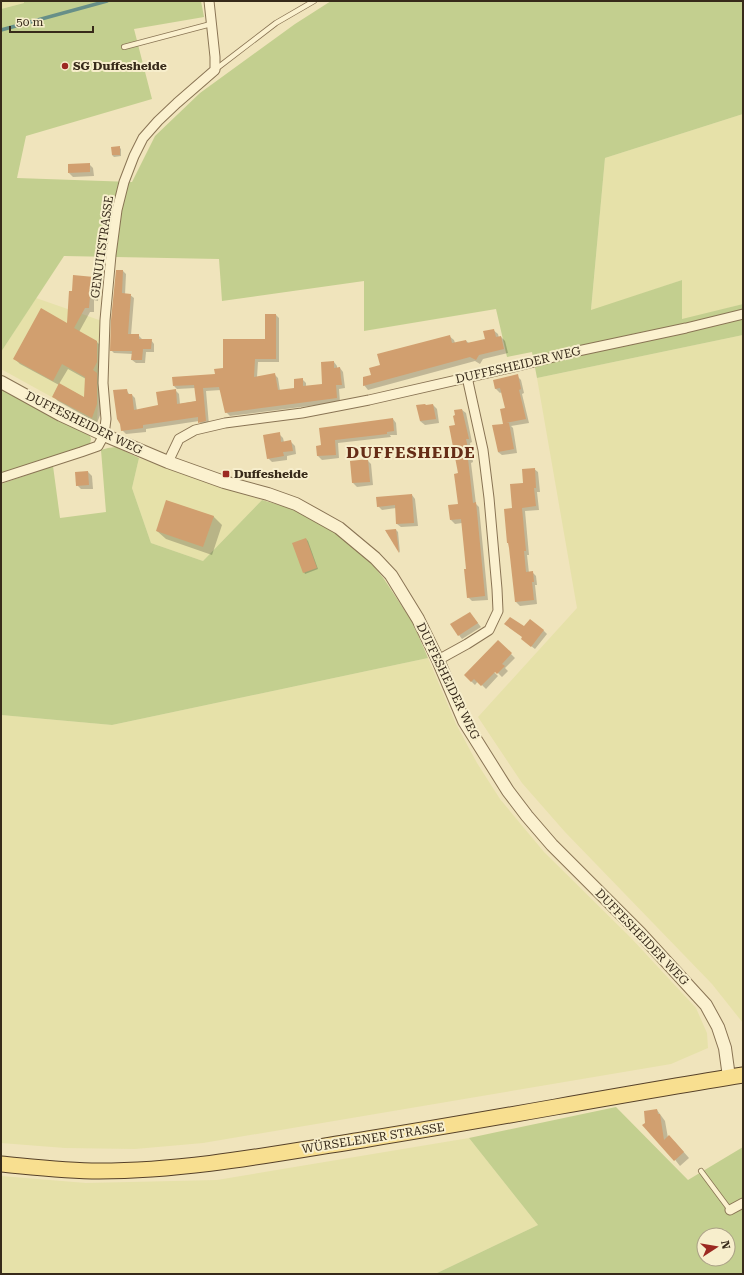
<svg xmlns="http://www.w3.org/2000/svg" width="744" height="1275" font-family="'Roboto Serif',serif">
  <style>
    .farmland { fill: #e6e1a9 }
    .green { fill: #c3cf8f; fill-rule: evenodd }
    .shadow { fill: #0003; fill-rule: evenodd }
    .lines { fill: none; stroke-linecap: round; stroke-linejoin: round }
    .stream { stroke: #678f88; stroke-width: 3.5 }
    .building { fill: #d19f6f }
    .service-casing { stroke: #897454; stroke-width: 6 }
    .minor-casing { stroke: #897454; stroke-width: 11 }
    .tertiary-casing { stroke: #897454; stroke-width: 14 }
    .primary-casing { stroke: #564129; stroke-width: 17 }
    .service { stroke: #fbf1cf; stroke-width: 4.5 }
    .minor { stroke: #fbf1cf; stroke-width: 9 }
    .tertiary { stroke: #fbf1cf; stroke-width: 12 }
    .primary { stroke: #f8df90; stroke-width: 15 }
    .poi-dot { fill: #9c2921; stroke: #f7eecc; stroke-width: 1.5 }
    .labels { text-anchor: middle; stroke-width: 4; stroke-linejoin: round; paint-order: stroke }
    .poi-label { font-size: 12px; font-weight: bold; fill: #372a1a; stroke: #f7eecc; text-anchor: start }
    .street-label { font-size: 12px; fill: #372a1a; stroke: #f7eecc }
    .district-label { font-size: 16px; font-weight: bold; letter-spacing: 1px; fill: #662d17; stroke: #f7eecc }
  </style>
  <rect width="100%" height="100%" fill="#f0e4bc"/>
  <g class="farmland">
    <path d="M1 1H24V3L1 9Z"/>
    <path d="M743 114V304L682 320V280L591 311 605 158Z"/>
    <path d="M36 298 102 321 97 422 1 369V352Z"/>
    <path d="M743 335V1023L712 984 565 832 522 783 478 717 577 608 537 378Z"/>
    <path d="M139 458 262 500 203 561 151 543 132 488Z"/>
    <path d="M428 658 456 724 477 763 500 799 544 852 632 939 696 1008 707 1033 708 1048 671 1064 203 1143 135 1149 65 1148 1 1143V715L112 725Z"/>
    <path d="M469 1138 538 1225 435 1274H1V1176L86 1183 217 1180Z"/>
  </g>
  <g class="green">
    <path d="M24 1H201L204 17 134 29 152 99 26 136 17 178 132 182 155 136 200 93 295 24 331 1H743V114L605 158 591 310 682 280V319L743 304V335L537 378 532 352 507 357 496 309 364 331V281L222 301 219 259 64 256 1 352V9L24 3Z"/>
    <path d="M1 387 90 436 91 439 90 444 1 474Z"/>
    <path d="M116 447 139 458 132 488 151 543 203 561 262 500 290 508 312 519 337 533 370 561 384 579 413 623 428 658 112 725 1 715V484L53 466 60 518 106 512 101 450 108 448Z"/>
    <path d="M616 1107 688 1180 743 1147V1274H435L538 1225 469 1138ZM704 1235H728V1259H704Z"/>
  </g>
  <g class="shadow">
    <path d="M119 147 121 149V156L114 157 112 155V148Z"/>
    <path d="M89 164 93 168 94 176 73 177 69 173Z"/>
    <path d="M117 271H123L126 274 125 295H130L134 298 131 335H138L142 339V340H151L154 344V352H146L145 363H136L132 360 133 354 114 353 111 350Z"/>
    <path d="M94 278 99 283 98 301 94 300V312H90L79 332 96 341 102 347V368L98 375 102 379V410L97 423 58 401 53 396 59 385 20 364 15 359 68 324 73 292ZM68 369 86 379 85 398 59 384Z"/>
    <path d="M276 315 279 318V362H258L257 377 275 375 278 378 280 391 295 389 302 379 306 383V387L323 385 334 362 337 366V368H340L343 372 345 388 339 389 340 402 230 416 226 412 221 390 206 391 209 425 203 426 199 421 146 429V432L126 434 122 430 126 390 130 395H132L135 398 137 411 159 406 175 390 179 394 180 404 197 401 195 388 177 389 174 386 216 375 266 340Z"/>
    <path d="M493 330 498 334 499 338 501 337 505 341 508 353 483 359 480 364 475 361 368 390 364 385 381 365 449 336 454 340 455 343 466 341 469 343 486 340Z"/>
    <path d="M517 376 521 380 524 393 522 394 529 423 511 426 513 428 517 453 502 455 498 452 506 409 502 392 500 393 496 389 494 381Z"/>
    <path d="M433 405 437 409 439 423 425 425 420 421Z"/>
    <path d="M462 410 466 413 472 442 470 443 473 462 471 463 476 504 479 507 488 600 472 601 468 597V569L462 523 455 524 451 520 459 505V474L456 426Z"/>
    <path d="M393 419 396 423 397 435H390L391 437 338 443 339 458 322 460 318 456 317 447 322 446 320 429Z"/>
    <path d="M279 434 283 438 284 442H291L295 446 296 454 287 456V460L272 462 268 458Z"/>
    <path d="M367 460 371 464 373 485 357 487 353 483Z"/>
    <path d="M534 469 538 472 540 492H537L539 510 525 511 529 555H527L529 573 532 572 536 576 537 585H535L537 604 520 606 516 602 513 509 524 484Z"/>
    <path d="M88 472 92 476 93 489H81L77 485Z"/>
    <path d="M412 495 415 499 418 526 401 527 397 524 396 508 382 510 378 506Z"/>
    <path d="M213 516 222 525 212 555 166 539 157 531Z"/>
    <path d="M396 530 398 532 400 553 386 531Z"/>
    <path d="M306 539 308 541 318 569 305 574 304 572Z"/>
    <path d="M473 617 481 627 462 639 459 635Z"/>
    <path d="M524 628 543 630 547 634 535 649 526 642Z"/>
    <path d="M498 641 515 658 505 668 508 671 502 677 495 670 493 671 498 676 486 689 478 681 475 685 465 675Z"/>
    <path d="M657 1110 665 1121 668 1138 675 1142 689 1158 680 1166 646 1123Z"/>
  </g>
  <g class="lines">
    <path class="stream" d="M1 30 107 1"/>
  </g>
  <g class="building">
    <path d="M120 146V155H112L111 147Z"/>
    <path d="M90 163V172L68 173V164Z"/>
    <path d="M116 270H123L122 293 131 294 128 334H139V339H152L151 349H143L142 360H131L132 351H110L111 320Z"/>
    <path d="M73 275 94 277 93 296H90L89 308H85L74 328 97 341V362L93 370 97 373V404L92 418 52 397 59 383 84 397 85 377 62 364 53 381 13 359 41 308 67 323 69 291H72Z"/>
    <path d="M265 314H276V359H255L254 377 275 373 278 390 294 388V379L303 378V386L322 384 321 362 334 361V368L340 367 341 378 342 385H336L337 398 225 413 219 387 203 388 206 421 198 423V417L143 425V428L121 431 120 424 117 419 113 390 127 389 128 394H132L134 410 158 405 156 392 176 389 177 404 196 401 194 385 173 386 172 377 215 374 214 369 223 368V339H265Z"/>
    <path d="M494 329 496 337 501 336 504 349 479 355 476 360 470 357 363 386V377L371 375 369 368 380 365 377 354 450 335 452 343 466 340 467 343 485 339 483 331Z"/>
    <path d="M518 374 521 389 519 390 526 419 506 423H509L514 449 498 452 492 425 503 424 500 409 505 408 500 388 495 389 493 380Z"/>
    <path d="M425 404 426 405 433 404 436 419 420 421 416 405Z"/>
    <path d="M462 409 469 439H466L470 458 468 459 473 503 476 502 485 596 467 598 464 569H466L461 519 450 520 448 505 458 504 454 474 458 473 449 426 455 425 453 416 455 415 454 410Z"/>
    <path d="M393 418 394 431 387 432V434L335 440 336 455 317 456 316 446 321 445 319 428Z"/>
    <path d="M280 432 281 442 291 440 293 451 283 452 284 456 267 459 263 435Z"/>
    <path d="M368 459 370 482 352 483 350 461Z"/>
    <path d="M535 468 536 488H534L536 506 522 508 526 551H524L526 572 533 571 534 582H532L534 600 515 602 509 548 508 543H507L504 509 512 508 510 484 523 483 522 469Z"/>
    <path d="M88 471 89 485 76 486 75 472Z"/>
    <path d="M412 494 414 523 396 524 395 505 377 507 376 497Z"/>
    <path d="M166 500 214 516 203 547 156 531Z"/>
    <path d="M396 529 399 553 385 530Z"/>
    <path d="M306 538 317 568 303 573 292 543Z"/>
    <path d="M470 612 478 623 458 636 450 624Z"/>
    <path d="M510 617 524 626 530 619 544 630 531 647 521 639 522 637 504 624Z"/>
    <path d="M498 640 512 653 502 664 505 666 497 674 495 672 481 686 474 679 471 682 464 675Z"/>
    <path d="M657 1109 658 1114H660L664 1140 669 1135 684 1152 674 1161 642 1125 645 1123 644 1111Z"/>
  </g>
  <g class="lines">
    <defs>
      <g id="service">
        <path d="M124 47 211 24"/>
        <path d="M216 69 276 23 314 1"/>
        <path d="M701 1171 730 1210"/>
      </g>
      <g id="minor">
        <path d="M168 462 179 439 195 430 225 423 302 413 369 400 518 366 578 351 686 328 743 314"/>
        <path d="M1 478 81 452 98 446 104 435 106 419 103 383 105 320 111 255 117 210 124 182 134 156 143 138 158 121 177 103 215 70V57L209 1"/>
        <path d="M438 660 467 644 489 630 498 611 497 589 489 498 483 450 467 377"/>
        <path d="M730 1210 743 1203"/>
      </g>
      <path id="tertiary" d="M1 382 61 415 104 435 168 462 224 482 268 494 296 504 339 528 375 558 391 575 418 619 438 660 464 721 508 791 527 816 552 845 640 933 706 1005 718 1027 725 1048 729 1077"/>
      <path id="primary" d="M1 1164C33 1167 66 1171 99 1171 189 1171 279 1153 368 1139 493 1119 618 1095 743 1075"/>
    </defs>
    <use href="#service" class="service-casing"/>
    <use href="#minor" class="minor-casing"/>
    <use href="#tertiary" class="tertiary-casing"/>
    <use href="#primary" class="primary-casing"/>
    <use href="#service" class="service"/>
    <use href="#minor" class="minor"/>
    <use href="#tertiary" class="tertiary"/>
    <use href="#primary" class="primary"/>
  </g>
  <g class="poi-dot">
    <circle cx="65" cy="66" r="4"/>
    <rect x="222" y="470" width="8" height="8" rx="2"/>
  </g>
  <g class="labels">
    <g class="poi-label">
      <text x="73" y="70">SG Duffesheide</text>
      <text x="234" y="478">Duffesheide</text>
    </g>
    <g class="street-label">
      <text transform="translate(102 247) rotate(-82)" y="4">GENUITSTRASSE</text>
      <text transform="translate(518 365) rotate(-13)" y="4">DUFFESHEIDER WEG</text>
      <text transform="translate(84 423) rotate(26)" y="4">DUFFESHEIDER WEG</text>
      <text transform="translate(448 681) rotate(64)" y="4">DUFFESHEIDER WEG</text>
      <text transform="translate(642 937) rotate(46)" y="4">DUFFESHEIDER WEG</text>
      <text transform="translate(373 1138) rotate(-9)" y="4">WÜRSELENER STRASSE</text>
    </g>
    <g class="district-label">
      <text x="411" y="458">DUFFESHEIDE</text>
    </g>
  </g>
  <rect width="744" height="1275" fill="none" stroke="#372a1a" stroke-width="4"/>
  <g transform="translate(716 1247) rotate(78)"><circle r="19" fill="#f7eecc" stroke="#aaa085"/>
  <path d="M0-3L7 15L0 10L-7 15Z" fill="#9c2921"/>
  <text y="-6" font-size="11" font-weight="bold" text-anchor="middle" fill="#372a1a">N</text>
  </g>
  <path d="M10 26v6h83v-6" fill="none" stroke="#372a1a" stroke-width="2"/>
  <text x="16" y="26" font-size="12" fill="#372a1a" stroke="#f7eecc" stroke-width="3" paint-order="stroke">50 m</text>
</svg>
